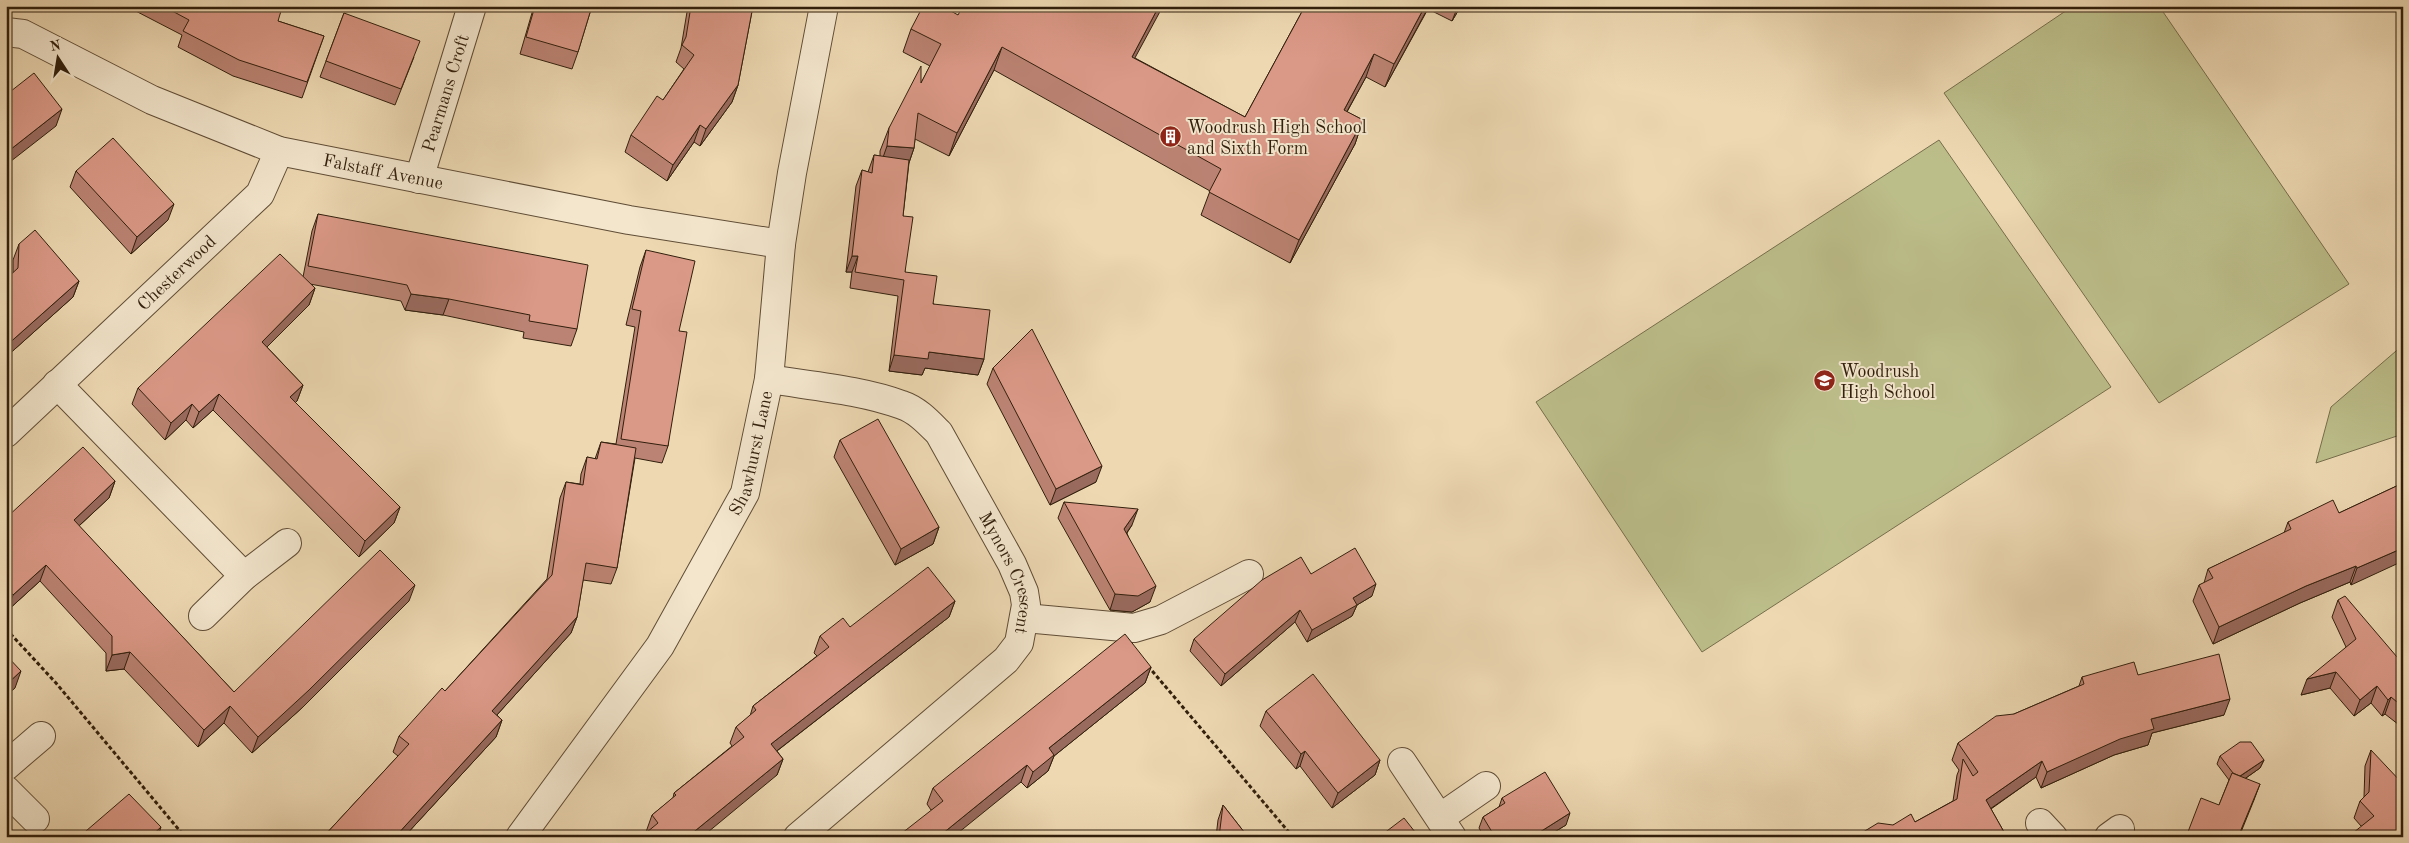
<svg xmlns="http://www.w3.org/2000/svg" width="2409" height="843" font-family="'Old Standard TT',serif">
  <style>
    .green { fill: #bcbe8a; stroke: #766e4b }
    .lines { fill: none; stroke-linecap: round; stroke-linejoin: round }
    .minor-casing { stroke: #604d36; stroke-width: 30 }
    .tertiary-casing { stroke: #604d36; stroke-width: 30 }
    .path { stroke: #311f0c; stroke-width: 3; stroke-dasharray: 4 2.5; stroke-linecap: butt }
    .minor { stroke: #f3e6cd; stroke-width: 28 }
    .tertiary { stroke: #f3e6cd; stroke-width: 28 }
    .wall { fill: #bb8373; stroke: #311f0c }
    .shaded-wall { fill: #996a5e; stroke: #311f0c }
    .building { fill: #da9886; stroke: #311f0c }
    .labels { text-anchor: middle; stroke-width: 4; stroke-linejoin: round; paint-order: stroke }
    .street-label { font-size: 18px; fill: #311f0c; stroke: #f3e6cd }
    .poi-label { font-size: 18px; fill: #311f0c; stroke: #f3e6cd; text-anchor: start }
  </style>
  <rect width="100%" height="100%" fill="#edd8b2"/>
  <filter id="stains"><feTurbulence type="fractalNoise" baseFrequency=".004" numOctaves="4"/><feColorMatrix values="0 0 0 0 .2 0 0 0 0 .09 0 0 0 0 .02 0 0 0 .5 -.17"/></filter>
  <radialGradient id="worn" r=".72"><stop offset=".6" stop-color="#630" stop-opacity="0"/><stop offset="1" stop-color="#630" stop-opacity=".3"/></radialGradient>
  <g class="green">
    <path d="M2073 6H2159L2349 284 2159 403 1944 93Z"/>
    <path d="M1939 140 2111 387 1702 652 1536 402Z"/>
    <path d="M2403 345V434L2316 463 2331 407Z"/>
  </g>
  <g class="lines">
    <defs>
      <g id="minor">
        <path id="s1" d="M6 32 23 34 152 100 279 151 629 220 781 244"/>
        <path id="s2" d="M419 179 472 6"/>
        <path id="s3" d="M769 379C812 386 862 390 902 405 917 410 928 422 939 433L1012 564 1024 592 1026 605 1019 643 1006 660 798 837"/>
        <path d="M57 384 244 576"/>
        <path id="s4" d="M6 433 260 194 279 151"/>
        <path d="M203 616 244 576 287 543"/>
        <path d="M1025 618 1134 628 1161 620 1249 574"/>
        <path d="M1402 762 1452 837"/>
        <path d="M6 766 41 736"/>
        <path d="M6 790 35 819"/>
        <path d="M1441 817 1486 786"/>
        <path d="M2040 823 2053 837"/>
        <path d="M2109 837 2120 829"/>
      </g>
      <g id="tertiary">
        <path id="s5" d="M520 837 660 646 745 493 769 379 781 244 792 173 824 6"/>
      </g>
    </defs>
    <use href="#minor" class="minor-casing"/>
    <use href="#tertiary" class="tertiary-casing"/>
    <g class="path">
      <path d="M6 629 56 683 185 837"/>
      <path d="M1148 666 1293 837"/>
    </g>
    <use href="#minor" class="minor"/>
    <use href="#tertiary" class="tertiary"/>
  </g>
  <g class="wall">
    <path d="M126 6H271L278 21 324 36 302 98 233 76 178 47 182 35Z"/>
    <path d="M534 6H592L578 52 572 69 520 54Z"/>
    <path d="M688 6H753L738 85 732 102 700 146 694 142 667 181 625 152 631 135 663 100 684 69 676 62 681 48Z"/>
    <path d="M1305 6H1461L1452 21 1428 9 1385 87 1366 77 1347 112 1363 120 1355 144 1290 263 1201 215 1210 191 994 70 949 156 915 139 914 148 909 163 903 216 905 272 984 359 978 375 925 368 922 375 889 371 898 296 850 288 852 272H846L856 186 862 170 868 172 874 155 880 156V151L889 128 921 83 930 66 903 52 911 29 958 15 1135 58 1245 117Z"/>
    <path d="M344 13 414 57 395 105 320 77Z"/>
    <path d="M76 171 168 220 131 254 70 187Z"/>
    <path d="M318 214 577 329 571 346 523 338 524 332 443 315 405 310 401 301 310 284 315 288 309 305 267 347 303 385 297 401 295 403 400 507 394 523 359 557 213 410 193 428 186 420 165 440 132 404 138 388 303 277 312 231Z"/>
    <path d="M19 244 79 281 73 297 6 357V279L13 273V260Z"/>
    <path d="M646 250 679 331 668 446 662 463 635 458 617 568 611 584 583 580 577 617 571 633 497 715 502 720 496 737 404 837H325V835L398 756 393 752 399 736 445 691 547 579 560 498 566 482 580 484 581 474 587 457 595 459 601 442 616 444 635 327 626 325 640 267Z"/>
    <path d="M993 368 1096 482 1050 505 987 384Z"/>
    <path d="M840 440 939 527 933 544 895 565 834 457Z"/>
    <path d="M115 481 109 498 79 526 234 692 409 601 303 707 252 753 224 723 198 747 124 669 106 671V653L40 581 7 611 6 610V518Z"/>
    <path d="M2403 483 2351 585 2350 582 2300 603 2213 644 2193 601 2199 585 2204 583 2208 569 2284 533 2288 522 2339 513Z"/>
    <path d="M1064 502 1132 525 1127 533 1150 602 1132 612 1110 610 1058 518Z"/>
    <path d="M1311 574 1372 596 1357 605 1352 616 1307 642 1295 622 1221 686 1190 651 1194 639Z"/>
    <path d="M2338 600 2403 664V728L2385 714 2382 716 2371 703 2354 716 2330 688 2301 695 2346 647 2332 617Z"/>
    <path d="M955 601 949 617 777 751 783 759 777 775 646 832 652 815 673 798 674 793 732 746 730 743 736 727 750 716 753 706 817 656 814 653 820 636 850 627Z"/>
    <path d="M1151 667 1145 683 1054 756 1048 771 1027 788 1021 782 931 810 927 804 933 788Z"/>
    <path d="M2138 675 2224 715 2152 733 2148 745 2114 755 2041 788 2036 777 1991 809 2004 832 1893 825 1915 822 1953 801 1957 775 1959 770 1952 760 1958 743 2014 714 2079 686 2082 677Z"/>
    <path d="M1266 711 1380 760 1375 775 1332 808 1300 766 1296 769 1260 726Z"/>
    <path d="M2371 750 2403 837 2361 826 2354 818 2360 801 2364 797 2365 766Z"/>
    <path d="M2220 756 2264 760 2260 768 2246 778 2254 800 2219 805 2229 780 2217 764Z"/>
    <path d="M1502 798 1566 825 1546 837H1484L1479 828 1483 817 1499 807Z"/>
    <path d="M1223 805 1248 837H1216L1218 820Z"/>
  </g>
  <g class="shaded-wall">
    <path d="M1159 6H1163L1123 80 1132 57Z"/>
    <path d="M1425 6H1429L1385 87 1394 64Z"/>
    <path d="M1458 6H1461L1452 21Z"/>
    <path d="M1002 47 994 70 949 156 957 133Z"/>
    <path d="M1374 54 1366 77 1335 133 1344 110Z"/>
    <path d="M738 85 732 102 700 146 706 129Z"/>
    <path d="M62 109 56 126 6 165V153Z"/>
    <path d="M1363 120 1355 144 1290 263 1299 240Z"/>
    <path d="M700 125 694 142 667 181 673 165Z"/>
    <path d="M887 146 914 148 906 171 879 169Z"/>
    <path d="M174 204 168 220 131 254 137 237Z"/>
    <path d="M852 256H858L852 272H846Z"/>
    <path d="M79 281 73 297 6 357V346Z"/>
    <path d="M315 288 309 305 256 358 262 342Z"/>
    <path d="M411 294 449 299 443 315 405 310Z"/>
    <path d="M929 352 984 359 978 375 925 368 922 375 889 371 894 355Z"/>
    <path d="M303 385 297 401 284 414 290 397Z"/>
    <path d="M219 394 213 410 193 428 199 412Z"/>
    <path d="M192 404 186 420 165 440 171 423Z"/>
    <path d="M1102 466 1096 482 1050 505 1056 489Z"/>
    <path d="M115 481 109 498 68 536 74 520Z"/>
    <path d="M400 507 394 523 359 557 365 541Z"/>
    <path d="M1138 509 1132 525 1118 545 1124 529Z"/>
    <path d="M939 527 933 544 895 565 901 549Z"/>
    <path d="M2403 548V561L2351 585 2357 568Z"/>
    <path d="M46 565 40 581 7 611 13 595Z"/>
    <path d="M2356 566 2350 582 2300 603 2213 644 2219 627 2306 586Z"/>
    <path d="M1376 584 1372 596 1357 605 1352 616 1307 642 1312 630 1353 598Z"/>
    <path d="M415 585 409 601 303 707 252 753 258 737Z"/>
    <path d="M1156 586 1150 602 1132 612 1110 610 1115 594Z"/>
    <path d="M955 601 949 617 765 760 771 744Z"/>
    <path d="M1300 610 1295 622 1221 686 1225 674Z"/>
    <path d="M577 617 571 633 486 727 492 711Z"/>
    <path d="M130 652 124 669 106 671 112 655Z"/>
    <path d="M1151 667 1145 683 1054 756 1048 771 1027 788 1033 772 1049 748Z"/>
    <path d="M21 671 15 688 6 696V685Z"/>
    <path d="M2336 672 2330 688 2301 695 2307 679Z"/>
    <path d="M2377 686 2371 703 2354 716 2360 700Z"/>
    <path d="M2391 697 2385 714 2382 716 2388 700Z"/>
    <path d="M2230 699 2224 715 2152 733 2148 745 2114 755 2041 788 2047 772 2151 719Z"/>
    <path d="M230 706 224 723 198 747 204 730Z"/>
    <path d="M502 720 496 737 404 837H395Z"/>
    <path d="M1305 751 1300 766 1296 769 1301 754Z"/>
    <path d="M783 759 777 775 702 837H689L690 835Z"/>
    <path d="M1380 760 1375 775 1332 808 1338 793Z"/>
    <path d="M2264 760 2260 768 2233 787 2236 779Z"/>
    <path d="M2042 761 2036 777 1980 816 1986 800Z"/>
    <path d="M1027 765 1021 782 953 837H941L942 834Z"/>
    <path d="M2260 784 2254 800 2239 837H2238Z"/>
    <path d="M1570 813 1566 825 1546 837H1532Z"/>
    <path d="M161 827 158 837H150Z"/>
    <path d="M2004 832 2003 837H1996Z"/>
  </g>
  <g class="building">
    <path d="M163 6H271L281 11 278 21 324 36 307 82 239 60 183 31 189 20Z"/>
    <path d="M535 6H592L578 52 526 37Z"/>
    <path d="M691 6H753L738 85 706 129 700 125 673 165 631 135 657 96 663 100 694 55 682 45 686 37Z"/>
    <path d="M923 6H942L958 15 963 6H1159L1132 57 1245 117 1305 6H1425L1394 64 1374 54 1344 110 1363 120 1299 240 1209 192 1221 169 1002 47 957 133 918 113 914 148 887 146 889 128 921 66V83L941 44 911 29Z"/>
    <path d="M344 13 420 41 401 89 326 61Z"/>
    <path d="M34 73 62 109 6 153V95Z"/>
    <path d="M113 138 174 204 137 237 76 171Z"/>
    <path d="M874 155 909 160 903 216 913 217 905 272 937 276 933 304 990 310 984 359 929 352 928 359 894 355 904 280 855 272 858 256H852L862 170 872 173Z"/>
    <path d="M318 214 588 265 577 329 529 321 530 315 449 299 411 294 407 285 308 266Z"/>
    <path d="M35 230 79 281 6 346V279L18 268 19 244Z"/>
    <path d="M646 250 695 261 679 331 687 332 668 446 621 439 641 311 632 309Z"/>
    <path d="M280 254 315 288 262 342 303 385 290 397 400 507 365 541 219 394 199 412 192 404 171 423 138 388Z"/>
    <path d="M1032 329 1102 466 1056 489 993 368Z"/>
    <path d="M878 419 939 527 901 549 840 440Z"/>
    <path d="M601 442 636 448 617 568 586 563 577 617 492 711 502 720 395 837H327L325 835 409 744 399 736 442 688 445 691 552 575 566 482 583 485 587 457 597 459Z"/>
    <path d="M83 447 115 481 74 520 234 692 380 550 415 585 309 690 258 737 230 706 204 730 130 652 112 655V636L46 565 13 595 6 587V536L8 534 6 533V518Z"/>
    <path d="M2403 483V548L2357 568 2356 566 2306 586 2219 627 2199 585 2213 578 2208 569 2291 529 2288 522 2333 500 2339 513Z"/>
    <path d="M1064 502 1138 509 1124 529 1156 586 1138 596 1115 594Z"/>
    <path d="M1355 548 1376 584 1353 598 1357 605 1312 630 1300 610 1225 674 1194 639 1262 580 1301 557 1311 574Z"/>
    <path d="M928 567 955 601 771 744 783 759 690 835 691 837H641L658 823 652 815 676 795 674 793 744 737 736 727 756 710 753 706 829 647 820 636 843 618 850 627Z"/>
    <path d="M2345 596 2403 664V707L2391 697 2388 700 2377 686 2360 700 2336 672 2307 679 2356 639 2338 600Z"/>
    <path d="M1125 634 1151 667 1049 748 1054 755 1033 772 1027 765 942 834 944 837H897L943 801 933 788Z"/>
    <path d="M2219 654 2230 699 2151 719 2154 729 2120 739 2047 772 2042 761 1986 800 2004 832 1996 837H1855L1878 823 1893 825 1911 814 1915 822 1957 799 1963 759 1973 776 1978 772 1958 743 1996 716 2014 714 2084 684 2082 677 2134 662 2138 675Z"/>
    <path d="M6 655 21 671 6 685Z"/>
    <path d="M1313 674 1380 760 1338 793 1305 751 1301 754 1266 711Z"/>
    <path d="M2240 742H2251L2264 760 2240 776 2233 773 2220 756Z"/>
    <path d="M2371 750 2403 784V837H2348L2374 816 2360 801 2369 792Z"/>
    <path d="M1545 772 1570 813 1532 837H1495L1483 817 1505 803 1502 798Z"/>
    <path d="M2232 773 2260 784 2238 837H2186L2201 798 2219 805Z"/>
    <path d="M129 794 161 827 150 837H79Z"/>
    <path d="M1223 805 1248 837H1219Z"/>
    <path d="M1404 818 1419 837H1379Z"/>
  </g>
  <defs>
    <symbol id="building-disc" viewBox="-11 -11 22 22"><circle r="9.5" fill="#8f2418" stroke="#f3e6cd"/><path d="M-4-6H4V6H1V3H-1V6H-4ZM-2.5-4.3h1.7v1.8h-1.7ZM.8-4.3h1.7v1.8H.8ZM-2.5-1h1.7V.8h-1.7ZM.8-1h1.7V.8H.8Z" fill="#fff"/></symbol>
    <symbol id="school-disc" viewBox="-11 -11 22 22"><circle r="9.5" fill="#8f2418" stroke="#f3e6cd"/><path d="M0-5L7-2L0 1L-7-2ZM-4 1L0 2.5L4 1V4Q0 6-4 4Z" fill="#fff"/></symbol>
  </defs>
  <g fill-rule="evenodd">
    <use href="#building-disc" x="1158" y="124" width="25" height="25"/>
    <use href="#school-disc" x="1812" y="368" width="25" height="25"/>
  </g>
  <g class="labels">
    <g class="street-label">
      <text dy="6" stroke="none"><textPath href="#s2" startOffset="90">Pearmans Croft</textPath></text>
      <text dy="6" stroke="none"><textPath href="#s1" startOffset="405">Falstaff Avenue</textPath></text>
      <text dy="6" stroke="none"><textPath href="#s4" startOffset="234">Chesterwood</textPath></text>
      <text dy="6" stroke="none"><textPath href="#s5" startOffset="452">Shawhurst Lane</textPath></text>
      <text dy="6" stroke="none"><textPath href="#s3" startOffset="340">Mynors Crescent</textPath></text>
    </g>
    <g class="poi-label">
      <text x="1187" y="133">Woodrush High School<tspan x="1187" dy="21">and Sixth Form</tspan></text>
      <text x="1840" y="377">Woodrush<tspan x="1840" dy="21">High School</tspan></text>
    </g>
  </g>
  <rect width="2409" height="843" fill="none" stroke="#edd8b2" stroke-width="25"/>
  <rect x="8" y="8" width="2394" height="828" fill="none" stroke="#311f0c" stroke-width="2.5"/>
  <rect x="12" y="12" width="2384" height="818" fill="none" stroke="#311f0c"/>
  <g transform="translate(58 58) rotate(348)" stroke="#f3e6cd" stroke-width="4" paint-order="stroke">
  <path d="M0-4L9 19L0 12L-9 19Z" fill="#311f0c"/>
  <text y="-8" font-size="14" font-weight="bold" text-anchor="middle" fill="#311f0c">N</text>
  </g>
  <rect width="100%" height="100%" filter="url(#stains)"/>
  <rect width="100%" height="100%" fill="url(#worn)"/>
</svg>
